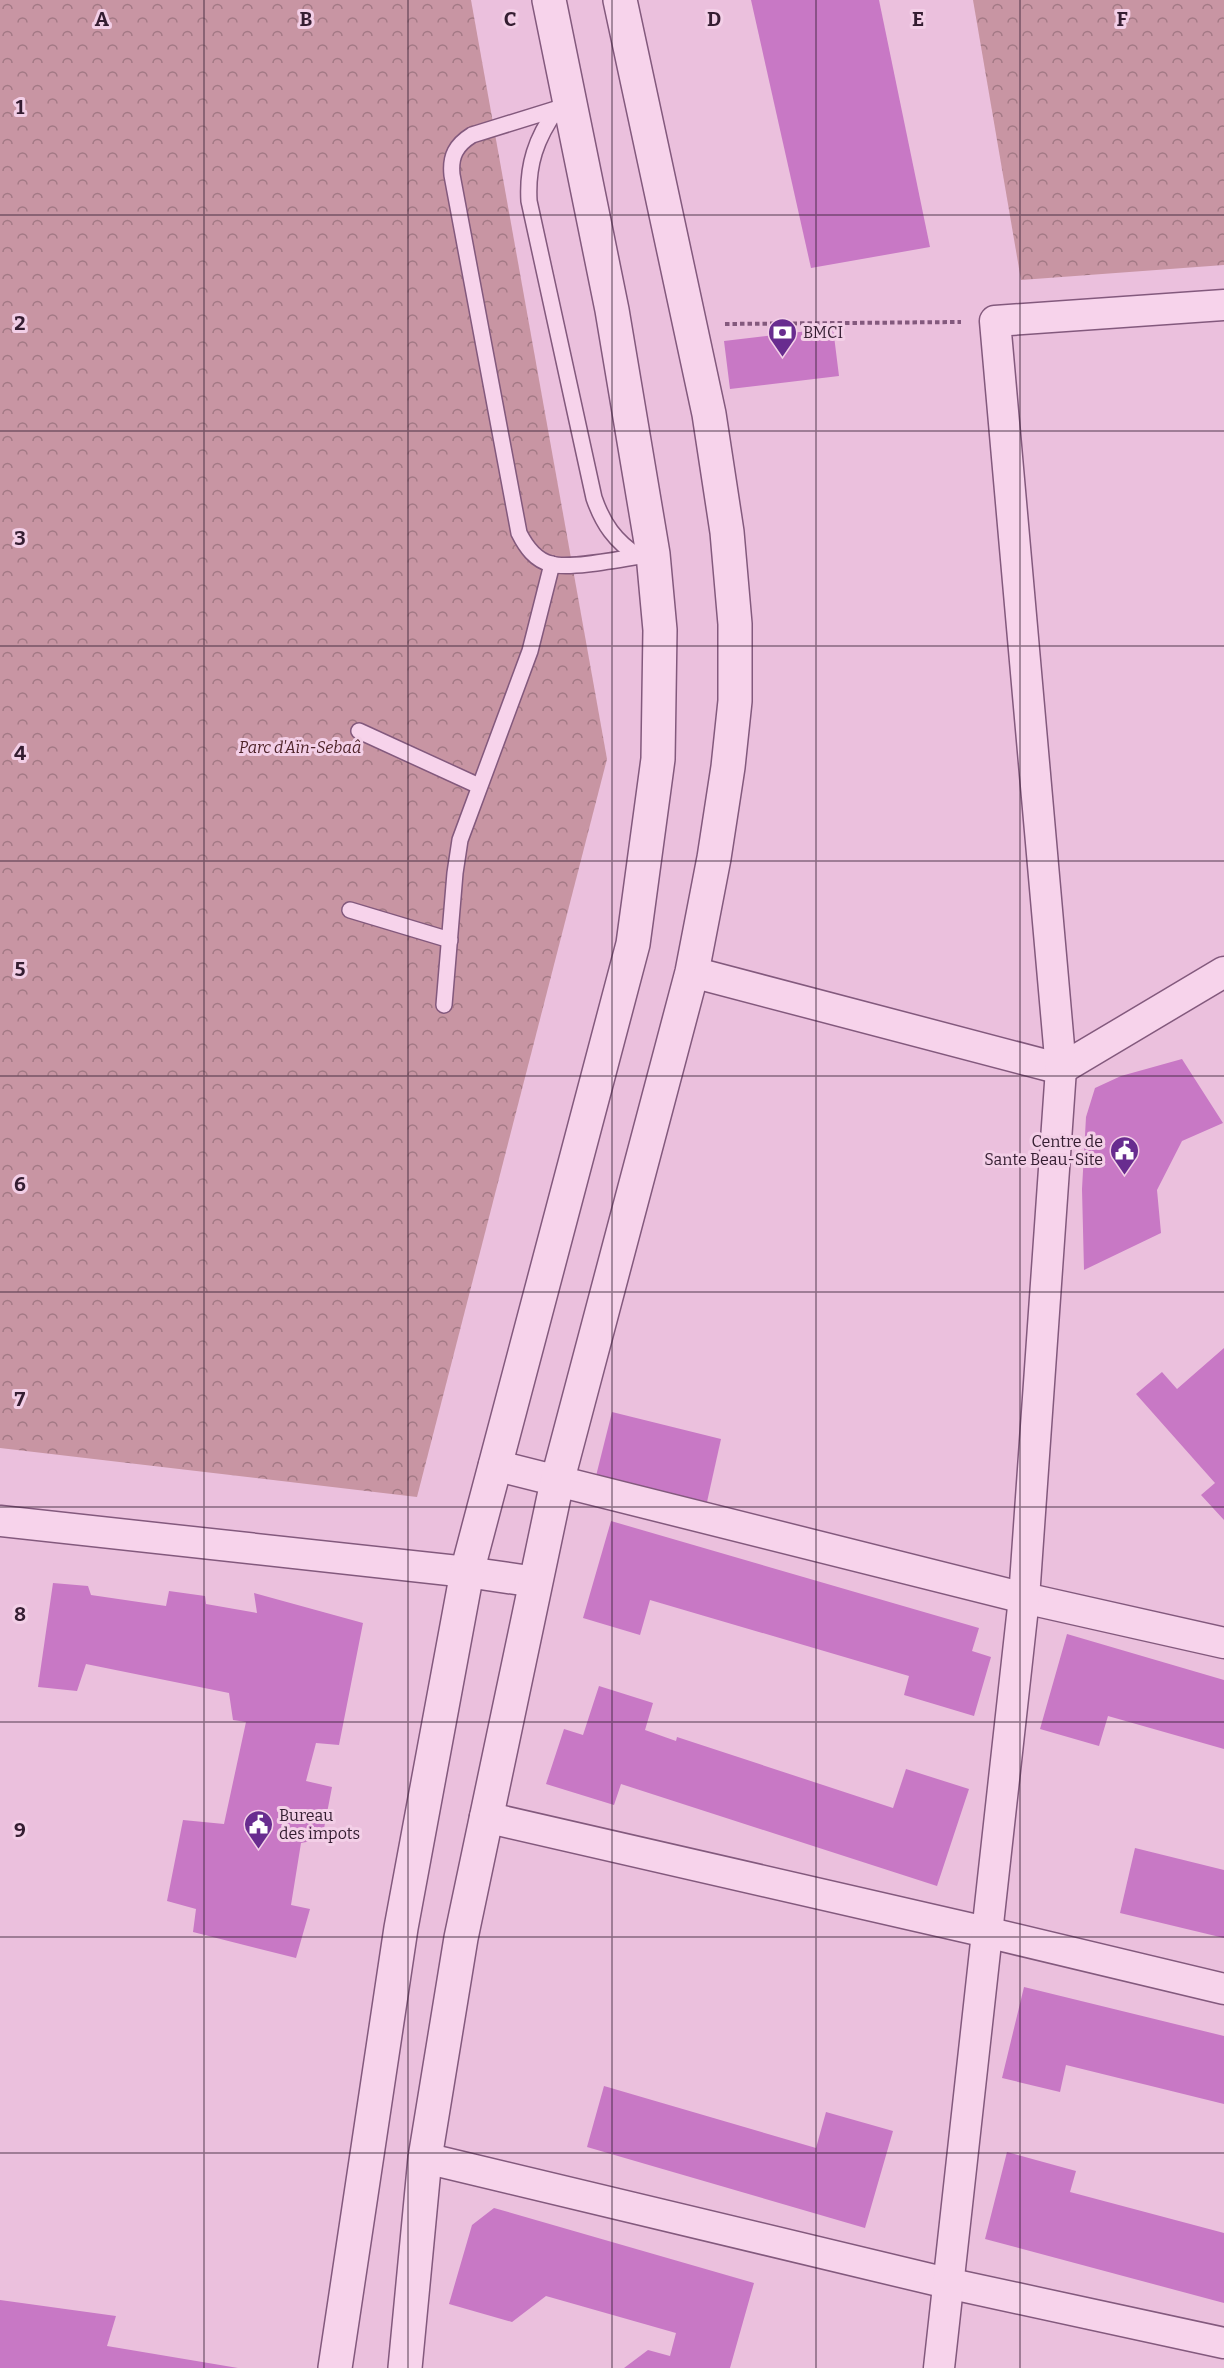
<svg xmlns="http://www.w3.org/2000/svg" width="1224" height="2368" font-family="Bitter,serif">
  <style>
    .forest { fill: url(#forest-crowns) }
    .building { fill: #c878c5 }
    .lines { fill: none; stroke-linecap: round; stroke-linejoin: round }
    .service-casing { stroke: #83597d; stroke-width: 18 }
    .minor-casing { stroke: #83597d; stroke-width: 33 }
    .tertiary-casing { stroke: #83597d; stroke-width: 36 }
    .path { stroke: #83597d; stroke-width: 4; stroke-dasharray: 4.5 3; stroke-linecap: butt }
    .service { stroke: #f7d3eb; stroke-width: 15 }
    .minor { stroke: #f7d3eb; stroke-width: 30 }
    .tertiary { stroke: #f7d3eb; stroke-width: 33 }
    .grid { fill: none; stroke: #341d31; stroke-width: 1.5; stroke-opacity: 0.55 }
    .labels { text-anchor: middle; stroke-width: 6; stroke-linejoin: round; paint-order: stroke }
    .poi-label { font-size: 16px; fill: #341d31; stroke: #f3cfe7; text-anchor: start }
    .park-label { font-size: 16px; font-style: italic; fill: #4f242a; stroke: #f3cfe7 }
    .grid-label { font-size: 20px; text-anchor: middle; font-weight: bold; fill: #341d31; stroke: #f3cfe7; stroke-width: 6; stroke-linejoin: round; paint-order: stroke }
  </style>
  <defs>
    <pattern id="forest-crowns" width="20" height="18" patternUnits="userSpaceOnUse" patternTransform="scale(1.5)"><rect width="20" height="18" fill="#c895a3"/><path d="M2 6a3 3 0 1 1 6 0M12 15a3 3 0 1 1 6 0" fill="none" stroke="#a37985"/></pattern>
  </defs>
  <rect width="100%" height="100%" fill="#ebc0dd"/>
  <g class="forest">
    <path d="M0 0H471L607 759 417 1497 0 1448Z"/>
    <path d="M973 0H1224V265L1021 280Z"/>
  </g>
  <g class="building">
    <path d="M751 0H879L930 247 811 268Z"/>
    <path d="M833 328 839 376 730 389 724 341Z"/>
    <path d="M1182 1059 1223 1123 1182 1141 1157 1190 1161 1233 1084 1270 1082 1189 1086 1117 1095 1088 1121 1076Z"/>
    <path d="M1224 1348V1520L1201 1495 1215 1483 1136 1394 1162 1372 1177 1389Z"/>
    <path d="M612 1412 721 1439 707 1502 596 1476Z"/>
    <path d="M611 1521 979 1628 972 1651 991 1657 974 1716 904 1695 909 1676 650 1600 640 1635 583 1618Z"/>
    <path d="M53 1583 88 1586 91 1595 166 1606 169 1591 205 1596 206 1604 257 1613 254 1593 363 1623 339 1745 316 1743 306 1781 332 1787 322 1839 301 1843 291 1905 310 1909 296 1958 193 1932 196 1909 167 1901 183 1820 224 1824 246 1722 233 1720 229 1693 86 1664 77 1691 38 1687Z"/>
    <path d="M1067 1634 1224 1680V1749L1108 1716 1099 1746 1040 1729Z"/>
    <path d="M599 1686 653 1703 645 1730 676 1741 677 1737 893 1808 906 1769 969 1789 937 1886 621 1784 614 1805 546 1784 564 1729 583 1735Z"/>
    <path d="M1135 1848 1224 1870V1938L1120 1913Z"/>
    <path d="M1024 1987 1224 2036V2104L1066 2065 1060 2092 1002 2078Z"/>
    <path d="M604 2086 816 2148 826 2112 893 2131 865 2228 587 2147Z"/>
    <path d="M1007 2152 1076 2171 1070 2192 1224 2233V2303L985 2239Z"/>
    <path d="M494 2208 754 2283 730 2368H624L648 2350 670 2356 676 2333 546 2296 512 2322 449 2304 472 2225Z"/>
    <path d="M0 2300 116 2316 107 2346 238 2368H0Z"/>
  </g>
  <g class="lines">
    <defs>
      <g id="service">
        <path d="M572 104 472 135C456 145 450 156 452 175L519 533C526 547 535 560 551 564 571 570 631 557 653 554"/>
        <path d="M557 109C536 138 527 165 529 201L594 498C603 524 615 541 638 556"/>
        <path d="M359 731 479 786"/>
        <path d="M350 910 450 940"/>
        <path d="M444 1005 455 873 460 840 530 651 552 564"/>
      </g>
      <g id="minor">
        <path d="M692 972 1061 1069 1224 972"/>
        <path d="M494 1465 1024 1598 1224 1643"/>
        <path d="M0 1521 467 1572 536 1582"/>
        <path d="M485 1817 986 1932 1224 1989"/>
        <path d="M425 2158 947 2283 1224 2343"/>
        <path d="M939 2368 1024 1598 1061 1069 995 321 1224 305"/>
      </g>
      <g id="tertiary">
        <path d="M335 2368 401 1928 467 1572 633 944 658 759 660 630 653 554 612 310 549 0"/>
        <path d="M405 2368 425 2158 461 1938 557 1482 692 972 714 858 728 767 735 701V624L727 532 709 414 620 0"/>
      </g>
    </defs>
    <use href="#service" class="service-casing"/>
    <use href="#minor" class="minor-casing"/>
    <use href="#tertiary" class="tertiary-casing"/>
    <path class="path" d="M725 324 961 322"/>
    <use href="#service" class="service"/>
    <use href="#minor" class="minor"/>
    <use href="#tertiary" class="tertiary"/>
  </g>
  <path class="grid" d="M204 0V2368M408 0V2368M612 0V2368M816 0V2368M1020 0V2368M0 215H1224M0 431H1224M0 646H1224M0 861H1224M0 1076H1224M0 1292H1224M0 1507H1224M0 1722H1224M0 1937H1224M0 2153H1224"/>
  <defs>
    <symbol id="bank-pin" viewBox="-11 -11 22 30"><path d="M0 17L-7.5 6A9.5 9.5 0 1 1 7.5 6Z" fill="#682c8f" stroke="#f3cfe7"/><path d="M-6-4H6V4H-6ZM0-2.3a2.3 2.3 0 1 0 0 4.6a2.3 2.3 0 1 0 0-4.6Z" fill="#fff"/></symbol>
    <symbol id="civic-pin" viewBox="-11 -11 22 30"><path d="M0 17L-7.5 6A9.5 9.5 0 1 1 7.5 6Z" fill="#682c8f" stroke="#f3cfe7"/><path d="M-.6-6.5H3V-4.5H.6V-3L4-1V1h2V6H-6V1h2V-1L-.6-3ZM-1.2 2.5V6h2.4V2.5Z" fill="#fff"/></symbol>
  </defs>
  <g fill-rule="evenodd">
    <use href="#bank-pin" x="766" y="316" width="33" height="45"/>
    <use href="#civic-pin" x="1108" y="1134" width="33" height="45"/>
    <use href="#civic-pin" x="242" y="1808" width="33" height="45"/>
  </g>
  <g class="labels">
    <g class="poi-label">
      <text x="803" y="338">BMCI</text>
      <text x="1103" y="1147" text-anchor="end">Centre de<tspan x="1103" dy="18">Sante Beau-Site</tspan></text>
      <text x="279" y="1821">Bureau<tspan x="279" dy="18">des impots</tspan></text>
    </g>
    <g class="park-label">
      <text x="300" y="753">Parc d'Aïn-Sebaâ</text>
    </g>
  </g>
  <g class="grid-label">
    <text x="102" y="26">A</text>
    <text x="306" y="26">B</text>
    <text x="510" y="26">C</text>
    <text x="714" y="26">D</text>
    <text x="918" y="26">E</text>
    <text x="1122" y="26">F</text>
    <text x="20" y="114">1</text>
    <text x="20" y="330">2</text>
    <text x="20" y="545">3</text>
    <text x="20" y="760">4</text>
    <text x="20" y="976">5</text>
    <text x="20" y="1191">6</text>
    <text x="20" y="1406">7</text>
    <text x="20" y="1621">8</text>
    <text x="20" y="1837">9</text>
  </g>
</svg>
